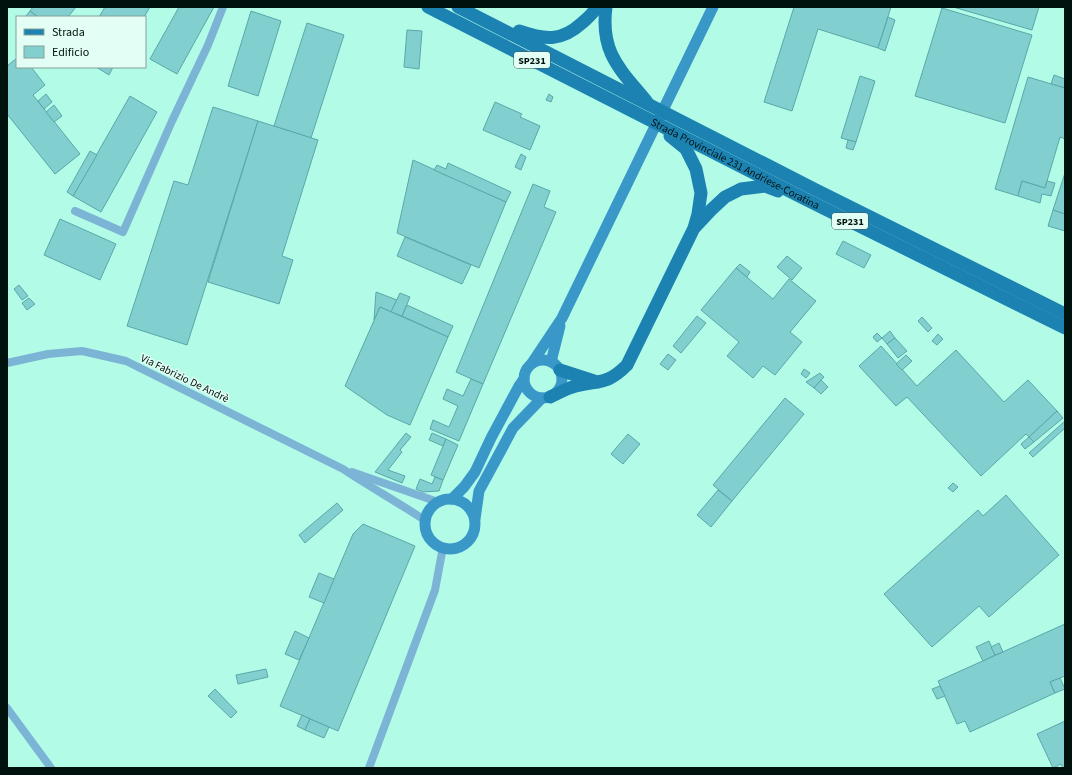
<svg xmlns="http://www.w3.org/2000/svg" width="1072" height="775" font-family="'Source Sans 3',sans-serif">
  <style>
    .building { fill: #81d0cf; stroke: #59a8a8 }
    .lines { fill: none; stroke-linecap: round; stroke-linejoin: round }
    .street { stroke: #7cb4d5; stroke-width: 8 }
    .secondary { stroke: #3a98c9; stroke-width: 11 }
    .primary { stroke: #1c82b2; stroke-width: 13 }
    .labels { text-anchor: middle; stroke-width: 3; stroke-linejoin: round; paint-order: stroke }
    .shield { fill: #e2fef5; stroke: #445953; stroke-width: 1 }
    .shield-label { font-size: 10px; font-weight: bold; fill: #00120d }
    .street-label { font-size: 11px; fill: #00120d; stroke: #e2fef5 }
  </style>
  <rect width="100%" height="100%" fill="#b2fbe7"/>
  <g class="building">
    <path d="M33 7H76L68 17H38L30 11Z"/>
    <path d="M105 7H150L144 17H99Z"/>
    <path d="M179 7H214L177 74 150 59Z"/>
    <path d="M794 7H891L878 48 818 29 792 111 764 102Z"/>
    <path d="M953 7H1039L1032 30Z"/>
    <path d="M942 8 1032 35 1005 123 915 96Z"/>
    <path d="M30 11 38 17H27L26 16Z"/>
    <path d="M251 11 281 21 258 96 228 86Z"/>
    <path d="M888 17 895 20 885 51 878 48Z"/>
    <path d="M307 23 344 35 311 138 274 126Z"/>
    <path d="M407 30 422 31 419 69 404 67Z"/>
    <path d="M17 58V67H31L45 85 33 95 80 154 55 174 7 114V66Z"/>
    <path d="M96 67H113L109 75Z"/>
    <path d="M1054 75 1065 79V88L1051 84Z"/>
    <path d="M860 76 875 81 856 142 841 138Z"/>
    <path d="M1028 77 1065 88V139L1060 137 1045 188 1022 181 1018 196 995 189Z"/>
    <path d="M46 94 52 102 44 109 38 101Z"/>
    <path d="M549 94 553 97 551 102 546 100Z"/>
    <path d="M130 96 157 112 101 212 73 196Z"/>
    <path d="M495 102 522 114 520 117 540 126 530 150 483 130Z"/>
    <path d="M54 105 62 116 54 122 46 112Z"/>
    <path d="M213 107 258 121 187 345 127 326 174 181 188 185Z"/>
    <path d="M258 121 318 140 282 256 293 260 279 304 208 282Z"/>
    <path d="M848 140 856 142 853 150 846 148Z"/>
    <path d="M90 151 97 155 73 196 67 192Z"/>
    <path d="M521 154 526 157 521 170 515 167Z"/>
    <path d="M413 160 506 202 479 268 397 233Z"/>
    <path d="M448 163 511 192 506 202 434 170 437 165 446 169Z"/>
    <path d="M1065 173V214L1053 210Z"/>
    <path d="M1022 181 1045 188 1047 181 1055 183 1051 196 1042 194 1040 203 1018 196Z"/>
    <path d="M533 184 550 191 544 207 556 212 483 384 456 372Z"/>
    <path d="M1053 210 1065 214V231L1048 226Z"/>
    <path d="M60 219 116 244 100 280 44 255Z"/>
    <path d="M405 237 471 265 462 284 397 256Z"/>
    <path d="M843 241 871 255 864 268 836 254Z"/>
    <path d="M787 256 802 268 792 280 777 267Z"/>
    <path d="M740 264 750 272 747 277 736 268Z"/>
    <path d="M736 268 773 299 789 279 816 301 790 332 802 342 775 375 763 366 753 378 727 356 739 342 701 310Z"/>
    <path d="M19 285 28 296 22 300 14 289Z"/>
    <path d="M376 292 397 300 391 312 380 307 374 320Z"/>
    <path d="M400 293 410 297 402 316 391 312Z"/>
    <path d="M29 298 35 304 27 310 22 303Z"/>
    <path d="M407 305 453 326 448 337 402 316Z"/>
    <path d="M380 307 448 337 410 425 387 415 345 386Z"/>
    <path d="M697 316 706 323 681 353 673 346Z"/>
    <path d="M922 317 932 328 928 332 918 321Z"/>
    <path d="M890 331 895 338 887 344 882 338Z"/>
    <path d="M877 333 882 338 877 342 873 337Z"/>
    <path d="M938 334 943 339 937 345 932 341Z"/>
    <path d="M895 338 907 351 898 358 887 344Z"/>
    <path d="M881 346 917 386 956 350 1004 402 1028 380 1057 411 1029 437 1026 434 981 476 907 397 896 406 859 366Z"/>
    <path d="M668 354 676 360 668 370 660 364Z"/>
    <path d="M906 355 912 361 902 370 896 364Z"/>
    <path d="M804 369 810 373 806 378 801 374Z"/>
    <path d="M820 373 824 377 814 388 806 382Z"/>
    <path d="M471 379 483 384 459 441 430 429 433 420 449 427 458 406 443 399 447 389 463 396Z"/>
    <path d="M821 380 828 387 821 394 814 388Z"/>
    <path d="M785 398 804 414 732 501 713 485Z"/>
    <path d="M1057 411 1063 418 1034 442 1029 437Z"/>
    <path d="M1065 421V428L1033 457 1029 453Z"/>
    <path d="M406 433 411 437 400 450 402 452 388 470 405 476 402 483 375 472Z"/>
    <path d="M432 433 446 439 443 446 429 440Z"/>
    <path d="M628 434 640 444 623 464 611 454Z"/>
    <path d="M1029 437 1034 442 1025 449 1021 444Z"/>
    <path d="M446 439 458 445 443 480 431 475Z"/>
    <path d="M435 477 443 480 439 491 423 492 416 489 420 479 432 484Z"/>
    <path d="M953 483 958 487 953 492 948 488Z"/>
    <path d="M718 490 732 501 711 527 697 515Z"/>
    <path d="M1006 495 1059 555 989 617 979 606 932 647 884 594 978 510 983 516Z"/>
    <path d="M337 503 343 510 305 543 299 535Z"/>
    <path d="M363 524 415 546 338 731 280 706 353 534Z"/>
    <path d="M319 573 334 579 324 603 309 597Z"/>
    <path d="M1065 624V676L1050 682 1055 693 970 732 965 721 957 724 938 681Z"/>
    <path d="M295 631 309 638 299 660 285 654Z"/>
    <path d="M989 641 995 655 983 661 976 647Z"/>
    <path d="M999 643 1003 652 995 655 991 647Z"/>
    <path d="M266 669 268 677 238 684 236 675Z"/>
    <path d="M1060 678 1065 689 1055 693 1050 682Z"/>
    <path d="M940 686 945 696 937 699 932 689Z"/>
    <path d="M215 689 237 712 231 718 208 696Z"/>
    <path d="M302 715 310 719 305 730 297 726Z"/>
    <path d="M310 719 329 727 324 738 305 730Z"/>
    <path d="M1065 721V768H1063L1061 764 1053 768 1037 734Z"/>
  </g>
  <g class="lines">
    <g class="street">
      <path d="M75 211 123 232 172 121 208 45 223 7"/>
      <path d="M7 363 48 354 82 351 126 361 343 469C370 487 399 503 426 521"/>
      <path d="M352 472 438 502"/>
      <path d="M7 708 51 768"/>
      <path d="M369 768 435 590 443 547"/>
    </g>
    <g class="secondary">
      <circle cx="543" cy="379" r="19"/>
      <path d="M551 362 560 326"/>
      <path d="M532 363 562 318 713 7"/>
      <path d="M452 499 464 487 475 472 491 438 519 386 524 379"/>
      <circle cx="450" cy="524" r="25"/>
      <path d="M475 519 479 491 513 428 542 398"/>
    </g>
    <g class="primary">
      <path id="s1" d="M428 7 807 200 1065 328"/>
      <path d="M458 7 814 189 1065 314"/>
      <path d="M606 7C600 53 620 69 647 102"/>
      <path d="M519 31C545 40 561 42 582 23 588 18 593 13 597 7"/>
      <path d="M695 227 711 210 725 197 741 189 765 186 778 191"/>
      <path d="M560 370 594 381"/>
      <path d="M550 397C559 393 567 388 576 386 600 380 607 385 627 365L694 228 698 214 701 193 696 169 686 149 670 136"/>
    </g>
  </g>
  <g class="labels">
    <g class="shield">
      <rect x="514" y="52" width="36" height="16" rx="3"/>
      <rect x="832" y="213" width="36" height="16" rx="3"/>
    </g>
    <g class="shield-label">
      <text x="532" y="64">SP231</text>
      <text x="850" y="225">SP231</text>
    </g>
    <g class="street-label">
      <text dy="4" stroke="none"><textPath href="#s1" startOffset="345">Strada Provinciale 231 Andriese-Coratina</textPath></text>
      <text transform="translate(185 378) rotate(26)" y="4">Via Fabrizio De Andrè</text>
    </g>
  </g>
  <rect width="1072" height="775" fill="none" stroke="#00120d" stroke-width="16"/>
  <rect x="16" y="16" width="130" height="52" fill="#e2fef5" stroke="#88a098"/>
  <rect x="24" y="29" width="20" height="6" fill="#1c82b2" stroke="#88a098"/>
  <text x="52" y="36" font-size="12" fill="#00120d">Strada</text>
  <rect x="24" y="46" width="20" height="12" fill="#81d0cf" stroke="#88a098"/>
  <text x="52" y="56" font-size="12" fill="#00120d">Edificio</text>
</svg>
